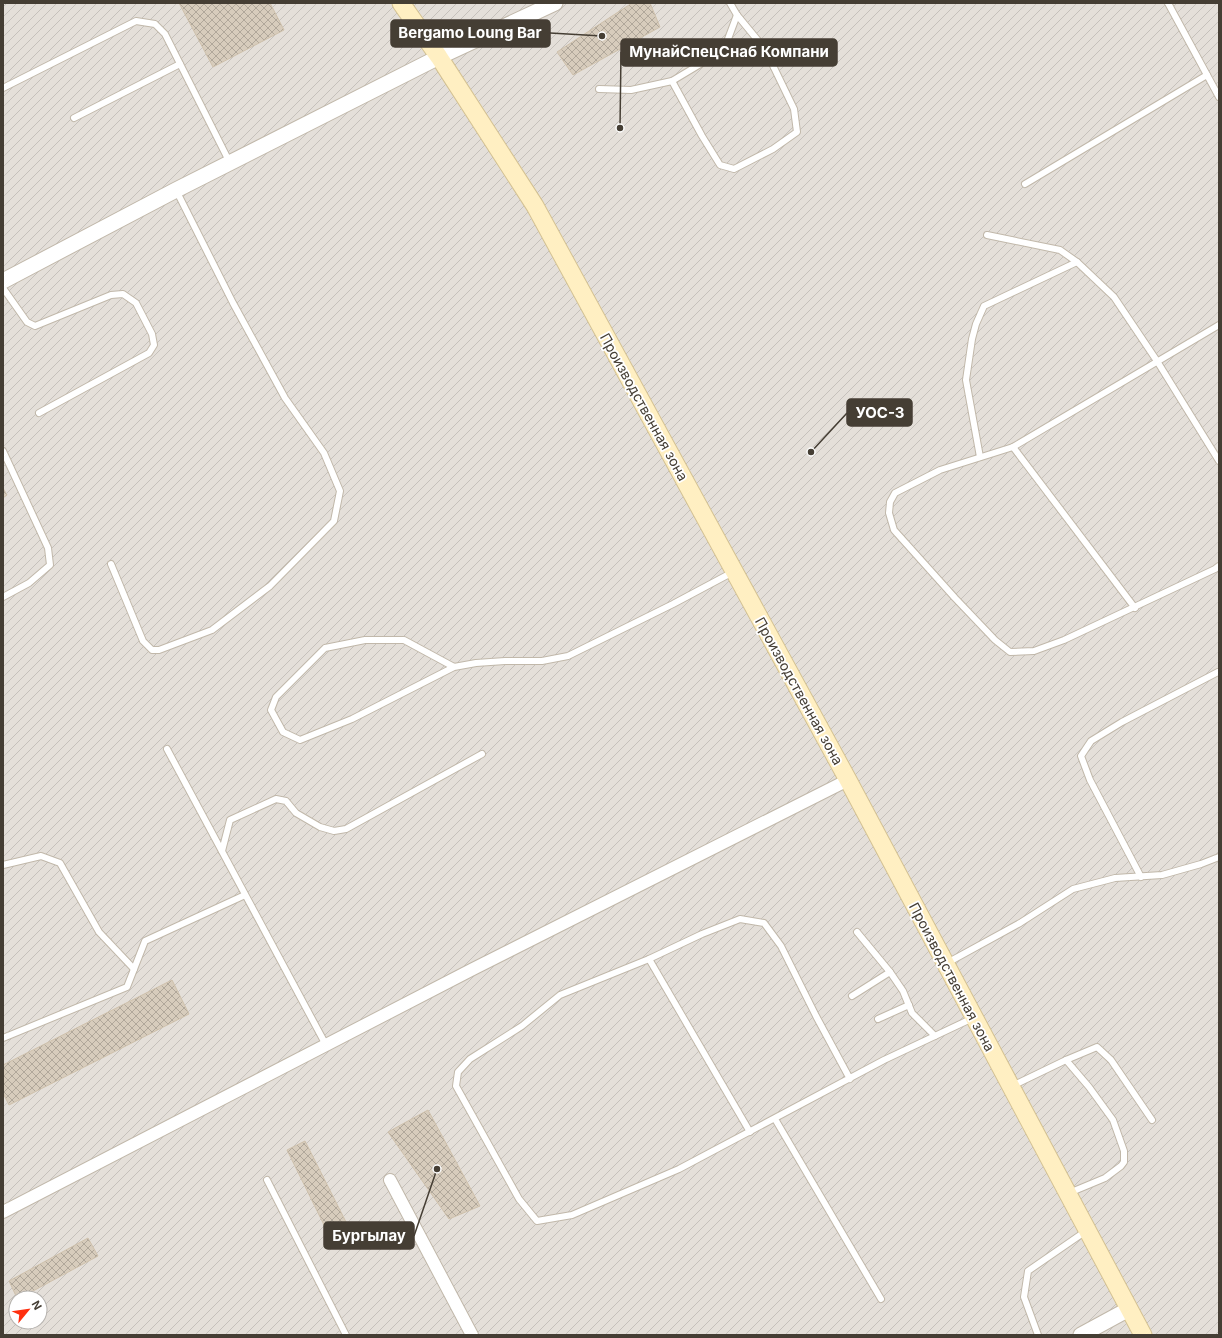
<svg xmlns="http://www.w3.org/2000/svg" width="1222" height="1338" font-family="Inter,sans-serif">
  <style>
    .industrial { fill: url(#industrial-furrows); fill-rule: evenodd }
    .building { fill: url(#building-cross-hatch); stroke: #cfc1ac }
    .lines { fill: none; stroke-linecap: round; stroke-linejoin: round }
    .service-casing { stroke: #c1b8aa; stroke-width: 8 }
    .minor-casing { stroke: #c1b8aa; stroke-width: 14 }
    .tertiary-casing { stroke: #c1b8aa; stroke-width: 17 }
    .secondary-casing { stroke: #d4c293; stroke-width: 19 }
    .service { stroke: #fff; stroke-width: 6 }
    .minor { stroke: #fff; stroke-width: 12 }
    .tertiary { stroke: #fff; stroke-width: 15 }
    .secondary { stroke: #ffefc2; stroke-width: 17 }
    .labels { text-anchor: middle; stroke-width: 3.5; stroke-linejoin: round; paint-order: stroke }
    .street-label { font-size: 14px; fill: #453e34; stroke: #fff }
    .leader { fill: none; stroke: #453e34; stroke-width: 1.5 }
    .callout-dot { fill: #453e34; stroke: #fff; stroke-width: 1.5 }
    .callout { fill: #453e34; stroke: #453e34; stroke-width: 1.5 }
    .callout-label { font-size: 15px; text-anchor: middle; font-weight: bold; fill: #fff }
  </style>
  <defs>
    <pattern id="industrial-furrows" width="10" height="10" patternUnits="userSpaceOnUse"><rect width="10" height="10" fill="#e4dfd9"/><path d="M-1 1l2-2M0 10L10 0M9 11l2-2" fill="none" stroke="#c5c0bb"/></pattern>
    <pattern id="building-cross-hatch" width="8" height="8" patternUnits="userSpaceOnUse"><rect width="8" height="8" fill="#d7ccbc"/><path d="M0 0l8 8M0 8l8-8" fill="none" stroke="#b0a79a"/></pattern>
  </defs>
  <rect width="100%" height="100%" fill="#f3eee4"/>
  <path class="industrial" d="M3 3H1219V1335H3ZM16 1298H40V1322H16Z"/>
  <g class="building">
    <path d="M179 3H270L284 30 213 67Z"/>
    <path d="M632 3H650L660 27 573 75 557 52Z"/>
    <path d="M3 488 7 495 3 498Z"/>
    <path d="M172 980 189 1014 9 1105 3 1093V1065Z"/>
    <path d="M428 1110 480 1206 449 1219 388 1132Z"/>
    <path d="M305 1141 347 1224 328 1233 287 1150Z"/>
    <path d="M88 1238 98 1256 20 1298H17L9 1281Z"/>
  </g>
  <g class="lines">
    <defs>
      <g id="service">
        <path d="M1168 3 1219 97"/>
        <path d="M672 81 702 136 720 165 734 169 773 149 797 132 794 109 765 49 737 15 730 3"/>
        <path d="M3 88 136 21 155 24 165 34 230 163"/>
        <path d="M599 89 631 90 672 81 707 60 725 47 737 15"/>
        <path d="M74 118 180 64"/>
        <path d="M1025 184 1207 75"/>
        <path d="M987 235 1060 250 1077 262 1114 297 1157 361 1219 461"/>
        <path d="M3 288 27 322 35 326 111 295 123 294 136 303 152 334 154 345 149 353 39 413"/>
        <path d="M1219 325 1013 447 940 470 895 493 890 502 889 513 894 530 955 598 995 640 1010 652 1034 651 1064 640 1215 569 1219 566"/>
        <path d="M1013 447 1135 608"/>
        <path d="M3 451 48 548 50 565 29 583 3 597"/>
        <path d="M980 457 966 380 972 339 976 324 984 306 1077 262"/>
        <path d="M111 564 143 641 152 650H159L212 630 270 586 334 521 340 491 324 453 285 398 233 303 176 190"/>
        <path d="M454 667 404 640H365L325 648 276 697 271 710 283 732 300 740 352 719 454 667 476 663 505 661H542L568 656 673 604 733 572"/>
        <path d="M167 749 326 1045"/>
        <path d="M222 851 230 820 276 799 286 801 296 813 320 827 334 831 346 829 482 754"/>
        <path d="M3 865 41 856 60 863 99 932 134 969"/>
        <path d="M1141 877 1090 780 1081 756 1091 741 1122 722 1218 672"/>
        <path d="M857 932 890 972 903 991 912 1013 935 1036"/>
        <path d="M649 959 750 1132"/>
        <path d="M947 963 1020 923 1073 889 1115 878 1162 875 1201 864 1219 857"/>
        <path d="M852 996 890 972"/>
        <path d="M878 1019 909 1005"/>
        <path d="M3 1038 127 987 145 941 245 895"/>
        <path d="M1066 1060 1089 1087 1113 1120 1124 1151V1162L1121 1166 1105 1178 1069 1193"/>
        <path d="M850 1079 816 1016 781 946 764 923 740 919 702 934 649 959 560 995 522 1026 470 1059 458 1072 456 1086 519 1199 537 1221 572 1215 679 1169 884 1060 973 1018"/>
        <path d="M1012 1086 1066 1060 1097 1047 1111 1060 1152 1120"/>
        <path d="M775 1119 881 1299"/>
        <path d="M267 1180 346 1335"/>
        <path d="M1038 1335 1024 1297 1028 1271 1086 1231"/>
      </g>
      <g id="minor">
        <path d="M390 1180 472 1335"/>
        <path d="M3 1212 473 969 848 780"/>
      </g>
      <g id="tertiary">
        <path d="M3 281 176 190 439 57 555 3"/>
        <path d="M1081 1335 1129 1309"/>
      </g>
      <path id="secondary" d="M401 3 439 57 535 206 848 780 1143 1335"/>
    </defs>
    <use href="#service" class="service-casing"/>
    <use href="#minor" class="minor-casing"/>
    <use href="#tertiary" class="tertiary-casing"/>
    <use href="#secondary" class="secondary-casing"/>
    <use href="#service" class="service"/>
    <use href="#minor" class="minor"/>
    <use href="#tertiary" class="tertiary"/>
    <use href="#secondary" class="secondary"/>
  </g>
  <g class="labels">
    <g class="street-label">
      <text transform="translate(644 407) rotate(61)" y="5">Производственная зона</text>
      <text transform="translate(799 691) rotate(61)" y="5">Производственная зона</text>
      <text transform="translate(952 977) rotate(62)" y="5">Производственная зона</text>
    </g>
  </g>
  <path class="leader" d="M602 36L550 33M620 128L621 52M811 452L847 413M437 1169L414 1236"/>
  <g class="callout-dot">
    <circle cx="602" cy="36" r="4"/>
    <circle cx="620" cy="128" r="4"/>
    <circle cx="811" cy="452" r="4"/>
    <circle cx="437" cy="1169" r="4"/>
  </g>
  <g class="callout">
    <rect x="391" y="20" width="159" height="27" rx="4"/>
    <rect x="621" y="39" width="216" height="27" rx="4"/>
    <rect x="847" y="399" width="65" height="27" rx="4"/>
    <rect x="324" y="1222" width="90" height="27" rx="4"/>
  </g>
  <g class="callout-label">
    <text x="470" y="38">Bergamo Loung Bar</text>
    <text x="729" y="57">МунайСпецСнаб Компани</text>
    <text x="880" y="418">УОС-3</text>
    <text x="369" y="1241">Бургылау</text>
  </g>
  <rect width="1222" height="1338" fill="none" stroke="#453e34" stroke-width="8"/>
  <g transform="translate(28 1310) rotate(61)"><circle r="19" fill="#ffffff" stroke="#b5b2ae"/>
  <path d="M0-3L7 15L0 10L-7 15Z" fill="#ff2f0f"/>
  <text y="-6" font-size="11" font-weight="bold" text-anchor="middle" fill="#453e34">N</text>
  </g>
</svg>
